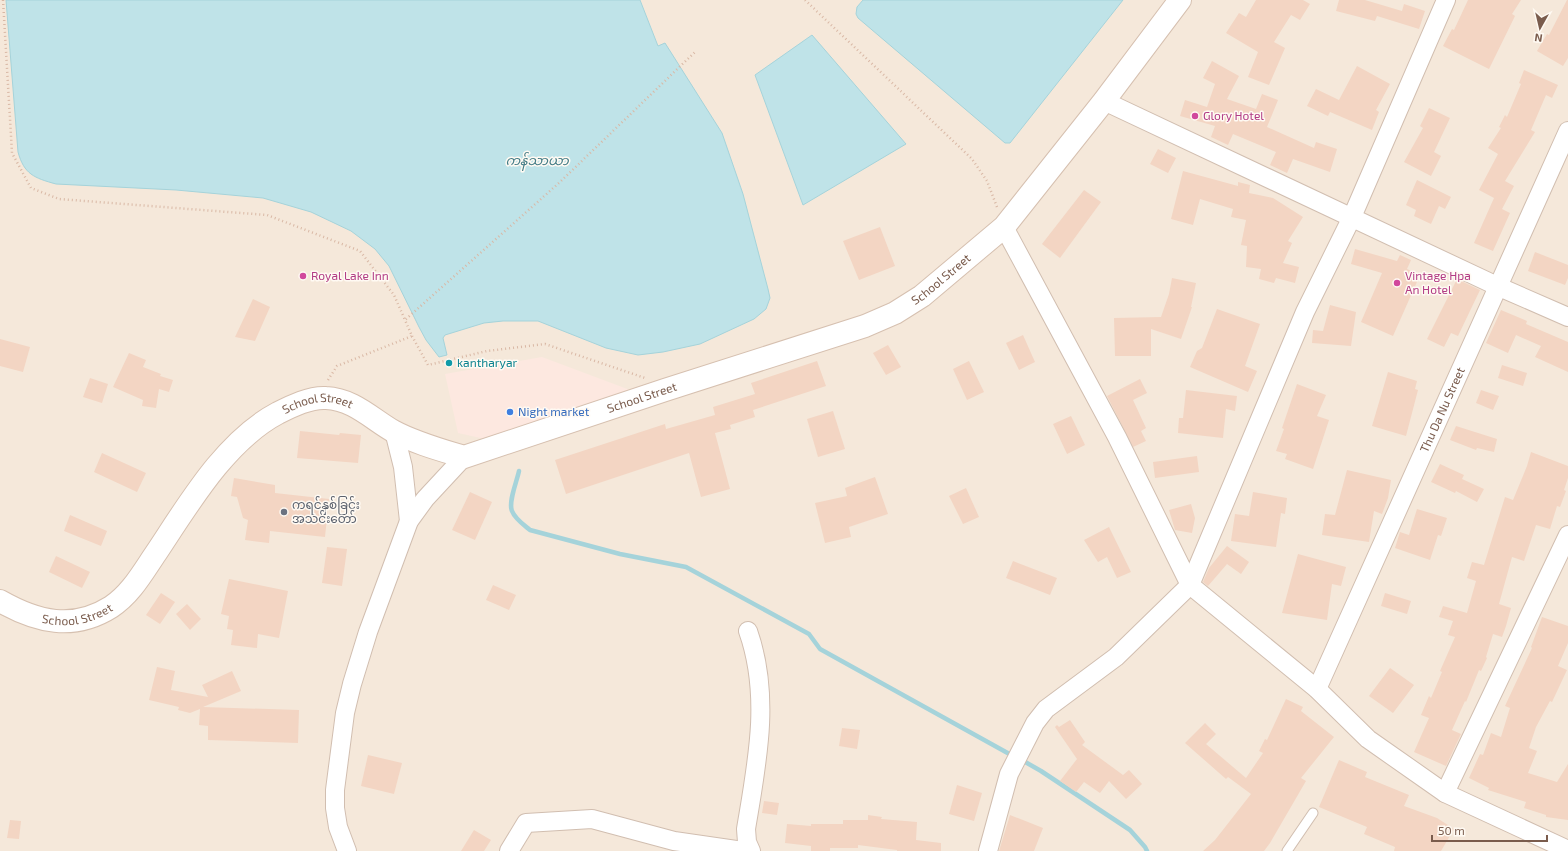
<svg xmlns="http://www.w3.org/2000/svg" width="1568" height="851" font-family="'Exo 2','Noto Sans Myanmar',sans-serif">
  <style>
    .residential { fill: #f5e8da }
    .commercial { fill: #fde8e0 }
    .water { fill: #bfe3e8; stroke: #a5d3da }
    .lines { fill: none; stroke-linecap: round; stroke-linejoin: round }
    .stream { stroke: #a5d3da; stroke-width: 4.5 }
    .building { fill: #f3d5c3 }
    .lane-casing { stroke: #d1beb0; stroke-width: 11 }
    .street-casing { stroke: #d1beb0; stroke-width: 20 }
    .secondary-casing { stroke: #d6c0b0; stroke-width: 24 }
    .path { stroke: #d9b8a5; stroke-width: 2.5; stroke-dasharray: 1 3; stroke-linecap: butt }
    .lane { stroke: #fff; stroke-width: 9 }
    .street { stroke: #fff; stroke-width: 18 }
    .secondary { stroke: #fff; stroke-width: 22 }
    .hotel-dot { fill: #d1479c; stroke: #fffaf3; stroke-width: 1.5 }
    .culture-dot { fill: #0f9aa8; stroke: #fffaf3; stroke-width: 1.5 }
    .shop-dot { fill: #3f7fe0; stroke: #fffaf3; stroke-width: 1.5 }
    .worship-dot { fill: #6b7280; stroke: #fffaf3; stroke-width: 1.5 }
    .labels { text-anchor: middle; stroke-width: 3; stroke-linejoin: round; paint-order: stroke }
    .hotel-label { font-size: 12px; fill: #b23c85; stroke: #fffaf3; text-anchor: start }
    .street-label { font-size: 12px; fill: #7a5c4d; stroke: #fffaf3 }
    .culture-label { font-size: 12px; fill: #0d838f; stroke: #fffaf3; text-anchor: start }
    .shop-label { font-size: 12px; fill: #366cbe; stroke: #fffaf3; text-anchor: start }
    .worship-label { font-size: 12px; fill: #5b616d; stroke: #fffaf3; text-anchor: start }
    .water-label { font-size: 13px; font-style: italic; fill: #437c86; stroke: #fffaf3 }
  </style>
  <rect width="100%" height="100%" fill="#fdf6ec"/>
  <rect class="residential" x="0" y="0" width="1568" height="851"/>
  <path class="commercial" d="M542 357 630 390 485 439 458 433 445 374Z"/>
  <g class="water">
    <path d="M6 0H640L658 46 665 43 722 133 743 194 768 289 770 298 766 309 754 319 700 344 663 352 638 355 606 348 538 321H503L484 323 445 335 443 338 447 355 439 357 426 340 419 327 389 266 375 249 351 231 311 212 263 198 176 190 56 184C34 178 24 174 18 152Z"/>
    <path d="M863 0H1123L1010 143H1005L858 18 856 14 857 7Z"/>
    <path d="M812 35 906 144 803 205 755 75Z"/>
  </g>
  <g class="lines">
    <g class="stream">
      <path d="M519 471C517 481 508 502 512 511 515 519 524 525 530 530L620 554 686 567 809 634 820 649 1013 756"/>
      <path d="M1020 759 1041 771 1130 830 1145 847 1147 851"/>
    </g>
  </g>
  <g class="building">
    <path d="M1256 0H1303L1310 4 1300 20 1291 15 1274 42 1285 48 1269 85 1248 77 1258 52 1226 33 1239 13 1246 17Z"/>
    <path d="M1339 0H1365L1402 11 1404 4 1425 11 1419 29 1377 16 1375 21 1336 11Z"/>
    <path d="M1468 0H1521L1512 14 1515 16 1489 69 1443 46 1452 29 1454 30Z"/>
    <path d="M1567 0H1568V58L1563 66 1537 51 1547 34 1549 35Z"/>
    <path d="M1212 61 1239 76 1227 99 1256 109 1262 94 1278 100 1267 127 1314 148 1316 142 1337 149 1330 172 1293 159 1287 173 1270 165 1276 152 1233 134 1228 145 1211 137 1215 126 1180 116 1185 100 1207 107 1215 84 1203 78Z"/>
    <path d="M1357 66 1390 84 1376 110 1379 112 1372 130 1330 112 1328 116 1307 106 1316 89 1339 100Z"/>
    <path d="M1524 70 1558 85 1552 98 1546 95 1531 130 1535 132 1505 181 1514 186 1502 209 1510 213 1493 251 1474 243 1494 198 1479 190 1498 154 1488 148 1501 128 1499 127 1505 115 1507 117 1521 84 1519 83Z"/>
    <path d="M1429 108 1450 118 1434 152 1441 156 1431 176 1404 162 1423 128 1420 126Z"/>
    <path d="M1158 149 1176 158 1168 173 1150 164Z"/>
    <path d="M1183 171 1238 186V182L1250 185 1249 193 1273 198 1303 217 1288 241 1292 243 1283 263 1299 267 1295 283 1276 278 1274 283 1259 279 1261 269 1246 267 1247 246 1241 245 1246 220 1231 217 1233 209 1200 199 1193 225 1171 219Z"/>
    <path d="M1417 180 1451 197 1445 209 1439 206 1431 224 1414 216 1416 210 1406 205Z"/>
    <path d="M1084 190 1101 202 1060 258 1042 244Z"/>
    <path d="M880 227 895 266 859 280 843 241Z"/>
    <path d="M1355 249 1397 261 1400 255 1411 260 1407 269 1420 275 1393 336 1361 322 1382 273 1351 264Z"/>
    <path d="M1535 252 1568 265V278L1565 285 1528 271Z"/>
    <path d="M1172 278 1196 283 1191 307H1192L1181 339 1151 329V356H1115L1114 318 1161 317 1169 294Z"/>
    <path d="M1457 279 1480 290 1458 336 1451 333 1444 347 1427 339Z"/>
    <path d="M253 299 270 307 255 341 235 337Z"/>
    <path d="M1330 305 1356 312 1351 346 1312 343 1313 330 1323 331Z"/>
    <path d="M1217 309 1260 324 1245 366 1257 371 1248 392 1190 367 1197 351 1202 348Z"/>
    <path d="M1501 310 1527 321 1526 324 1568 342V372L1535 357 1541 346 1516 335 1508 353 1486 343Z"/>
    <path d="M1023 335 1035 362 1019 370 1006 343Z"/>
    <path d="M0 339 30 347 23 372 0 366Z"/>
    <path d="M888 345 901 367 886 375 873 353Z"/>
    <path d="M129 353 146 360 143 367 161 374 160 376 173 380 169 392 159 389 156 408 142 406 143 400 113 387Z"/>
    <path d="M817 361 826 386 753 410 755 417 730 425 731 429 715 433 730 489 701 497 689 453 566 494 555 460 665 424 666 429 715 415 713 407 755 394 751 383Z"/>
    <path d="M969 361 984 392 967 400 953 369Z"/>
    <path d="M1502 365 1527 373 1523 386 1498 378Z"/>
    <path d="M1388 372 1417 381 1415 389 1418 390 1406 436 1372 426Z"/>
    <path d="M90 378 108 384 102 403 83 397Z"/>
    <path d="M1140 379 1147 393 1133 400 1146 428 1141 431 1146 441 1133 447 1107 396Z"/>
    <path d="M1297 384 1326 395 1317 416 1329 420 1313 469 1285 459 1287 454 1276 451 1284 429 1282 428Z"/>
    <path d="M1186 390 1237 396 1235 411 1226 409 1223 438 1178 433 1179 418H1183Z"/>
    <path d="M1481 390 1499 396 1493 410 1476 403Z"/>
    <path d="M833 411 845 449 818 457 807 419Z"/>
    <path d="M1071 416 1085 445 1067 454 1053 424Z"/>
    <path d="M1456 426 1497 439 1494 452 1477 448 1476 450 1450 440Z"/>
    <path d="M300 431 339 435 340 433 361 435 358 463 297 458Z"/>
    <path d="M1531 452 1568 466V478L1564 490 1566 491 1560 507 1557 506 1550 529 1536 525 1524 561 1512 557 1499 604 1511 608 1506 626 1502 637 1493 634 1486 657 1487 658 1481 671 1479 670 1466 702 1465 701 1452 730 1461 734 1446 766 1414 752 1429 718 1421 715 1429 696 1431 698 1442 672 1440 671 1455 637 1448 635 1453 621 1439 617 1443 606 1467 613 1476 581 1467 578 1472 562 1484 565 1505 497 1513 500 1527 466Z"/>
    <path d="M102 453 146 473 137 492 94 472Z"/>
    <path d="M1197 456 1199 472 1155 478 1153 462Z"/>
    <path d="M1440 464 1464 475 1462 479 1484 489 1477 502 1456 491 1455 493 1431 482Z"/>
    <path d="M1347 470 1391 480 1388 498 1382 514 1374 511 1369 542 1322 535 1325 514 1335 515Z"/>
    <path d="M875 477 888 514 849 527 851 537 825 543 815 503 847 496 845 488Z"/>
    <path d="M234 478 275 485V493L329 499 325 537 270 531 269 543 245 540 248 520 243 518 237 497 231 496Z"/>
    <path d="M966 488 979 517 963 524 949 496Z"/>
    <path d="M470 492 492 502 475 540 452 530Z"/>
    <path d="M1253 492 1287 498 1285 514 1281 513 1276 547 1231 541 1235 514 1249 516Z"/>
    <path d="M1191 504 1195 518 1192 533 1175 530 1169 510Z"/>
    <path d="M1417 509 1447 518 1441 536 1438 535 1430 560 1395 548 1400 532 1409 535Z"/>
    <path d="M70 515 107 531 101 546 64 531Z"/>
    <path d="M1109 527 1131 572 1117 578 1107 557 1098 562 1084 540Z"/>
    <path d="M1227 546 1249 562 1241 574 1227 564 1208 586 1203 582 1209 568Z"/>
    <path d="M327 547 347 549 342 586 322 583Z"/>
    <path d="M1298 554 1346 567 1341 586 1332 584 1327 620 1282 613Z"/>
    <path d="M56 556 90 572 82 588 49 572Z"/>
    <path d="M1013 561 1057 578 1050 595 1006 578Z"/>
    <path d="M229 579 288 591 279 638 258 634 257 648 231 645 233 630 227 629 229 616 221 614Z"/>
    <path d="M493 585 516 595 509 610 486 600Z"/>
    <path d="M161 593 175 602 160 624 146 615Z"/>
    <path d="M1385 593 1411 601 1407 614 1381 606Z"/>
    <path d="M187 604 201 619 190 630 176 614Z"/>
    <path d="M1542 617 1568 626V643L1558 666 1567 670 1552 702 1550 701 1536 727 1529 748 1537 751 1528 773 1557 782 1568 764V820L1546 817V815L1524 808 1526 802 1488 790 1489 788 1469 778 1480 754 1483 755 1491 733 1501 737 1510 708 1505 706 1532 648 1531 647Z"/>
    <path d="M157 667 175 671 171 690 208 697 202 685 232 671 241 691 203 707 299 710 298 743 208 740V726L199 725 200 709 190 713 178 710 179 707 149 700Z"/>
    <path d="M1390 668 1414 685 1393 713 1369 696Z"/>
    <path d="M1286 699 1303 707 1301 711 1334 737 1301 778 1306 781 1270 843 1264 851H1203L1215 840 1251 794 1228 777 1226 779 1185 743 1205 723 1216 734 1206 744 1246 778 1263 753 1259 751 1265 739 1267 740Z"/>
    <path d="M1070 720 1085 742 1082 745 1123 775 1129 770 1142 784 1126 799 1109 781 1100 793 1084 782 1076 792 1060 781 1077 759 1055 727 1057 725 1059 727Z"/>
    <path d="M842 728 860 730 857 749 839 746Z"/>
    <path d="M368 755 402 763 394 794 361 786Z"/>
    <path d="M1339 760 1367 772 1365 777 1409 795 1404 806 1437 818 1454 829 1441 851H1394L1395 847 1364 834 1367 827 1319 807Z"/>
    <path d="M957 785 982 793 974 821 949 814Z"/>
    <path d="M764 801 779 803 777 815 762 813Z"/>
    <path d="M868 815 882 817 881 819 917 822 916 840 941 843V851H897V850L858 845V848H830V851H811V846L785 843 787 824 811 826V824H843V820H868Z"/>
    <path d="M1010 815 1043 828 1034 851H999Z"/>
    <path d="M10 820 21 821 19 839 7 838Z"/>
    <path d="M474 830 491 840 484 851H461Z"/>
  </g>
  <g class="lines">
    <defs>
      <path id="lane" d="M1287 851 1313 813"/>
      <g id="street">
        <path d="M1104 101 1497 286 1568 317"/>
        <path d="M1004 227 1117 437 1190 585 1317 689 1368 739 1445 793 1568 850"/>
        <path d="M394 431 403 467 409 521"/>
        <path d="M748 631C771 696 757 763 746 829L747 842 751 851"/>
        <path id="s1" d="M1317 689 1568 131"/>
        <path d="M1445 793 1568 535"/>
        <path d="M347 851 338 827 335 808V790L345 713 352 684 368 632 409 521 425 499 464 457"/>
        <path d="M509 851 526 823 592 819 674 841 743 851"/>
        <path d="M988 851 1009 774 1035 723 1046 709 1116 657 1190 585 1305 312 1352 217 1446 0"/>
      </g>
      <g id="secondary">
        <path id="s2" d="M0 601C37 622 73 631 111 607 131 594 143 572 156 553 188 505 225 441 278 413 292 406 310 397 326 398 353 399 372 419 393 431 415 443 441 450 464 457L665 390 865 326 895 313 922 296 1004 227 1104 101 1180 0"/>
      </g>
    </defs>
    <use href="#lane" class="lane-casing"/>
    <use href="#street" class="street-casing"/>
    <use href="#secondary" class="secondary-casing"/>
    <g class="path">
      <path d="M3 0 12 153 31 188 59 199 267 215 360 251 394 295 405 320"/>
      <path d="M805 0 972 159 987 181 997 207"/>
      <path d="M412 336 428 365 487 351 545 344 645 378"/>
      <path d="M328 380 337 366 412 336 405 320 560 182 695 52"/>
    </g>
    <use href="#lane" class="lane"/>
    <use href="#street" class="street"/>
    <use href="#secondary" class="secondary"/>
  </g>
  <g class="hotel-dot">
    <circle cx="1195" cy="116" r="4"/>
    <circle cx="303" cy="276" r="4"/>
    <circle cx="1397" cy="283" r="4"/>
  </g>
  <circle class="culture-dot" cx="449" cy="363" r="4"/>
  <circle class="shop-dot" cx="510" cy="412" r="4"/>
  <circle class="worship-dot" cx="284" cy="512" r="4"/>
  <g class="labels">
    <g class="hotel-label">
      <text x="1203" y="120">Glory Hotel</text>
      <text x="311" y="280">Royal Lake Inn</text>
      <text x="1405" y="280">Vintage Hpa<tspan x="1405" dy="14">An Hotel</tspan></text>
    </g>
    <g class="street-label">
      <text dy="4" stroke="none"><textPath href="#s2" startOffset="1090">School Street</textPath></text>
      <text dy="4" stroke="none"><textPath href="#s2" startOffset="766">School Street</textPath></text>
      <text dy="4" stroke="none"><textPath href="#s1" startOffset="306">Thu Da Nu Street</textPath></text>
      <text dy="4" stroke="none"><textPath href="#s2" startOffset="418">School Street</textPath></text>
      <text dy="4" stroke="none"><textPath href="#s2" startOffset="82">School Street</textPath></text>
    </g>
    <g class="culture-label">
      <text x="457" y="367">kantharyar</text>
    </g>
    <g class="shop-label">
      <text x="518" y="416">Night market</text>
    </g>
    <g class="worship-label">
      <text x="292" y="509">ကရင်နှစ်ခြင်း<tspan x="292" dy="14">အသင်းတော်</tspan></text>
    </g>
    <g class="water-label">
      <text x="537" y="165">ကန်သာယာ</text>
    </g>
  </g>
  <g transform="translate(1540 28) rotate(188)" stroke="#fffaf3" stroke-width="3" paint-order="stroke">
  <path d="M0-3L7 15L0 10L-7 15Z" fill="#7a5c4d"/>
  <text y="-6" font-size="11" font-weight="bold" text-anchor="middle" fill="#7a5c4d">N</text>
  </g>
  <path d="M1432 835v6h115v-6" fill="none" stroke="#7a5c4d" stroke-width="2"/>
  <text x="1438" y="835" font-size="12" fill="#7a5c4d" stroke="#fffaf3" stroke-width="3" paint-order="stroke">50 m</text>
</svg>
